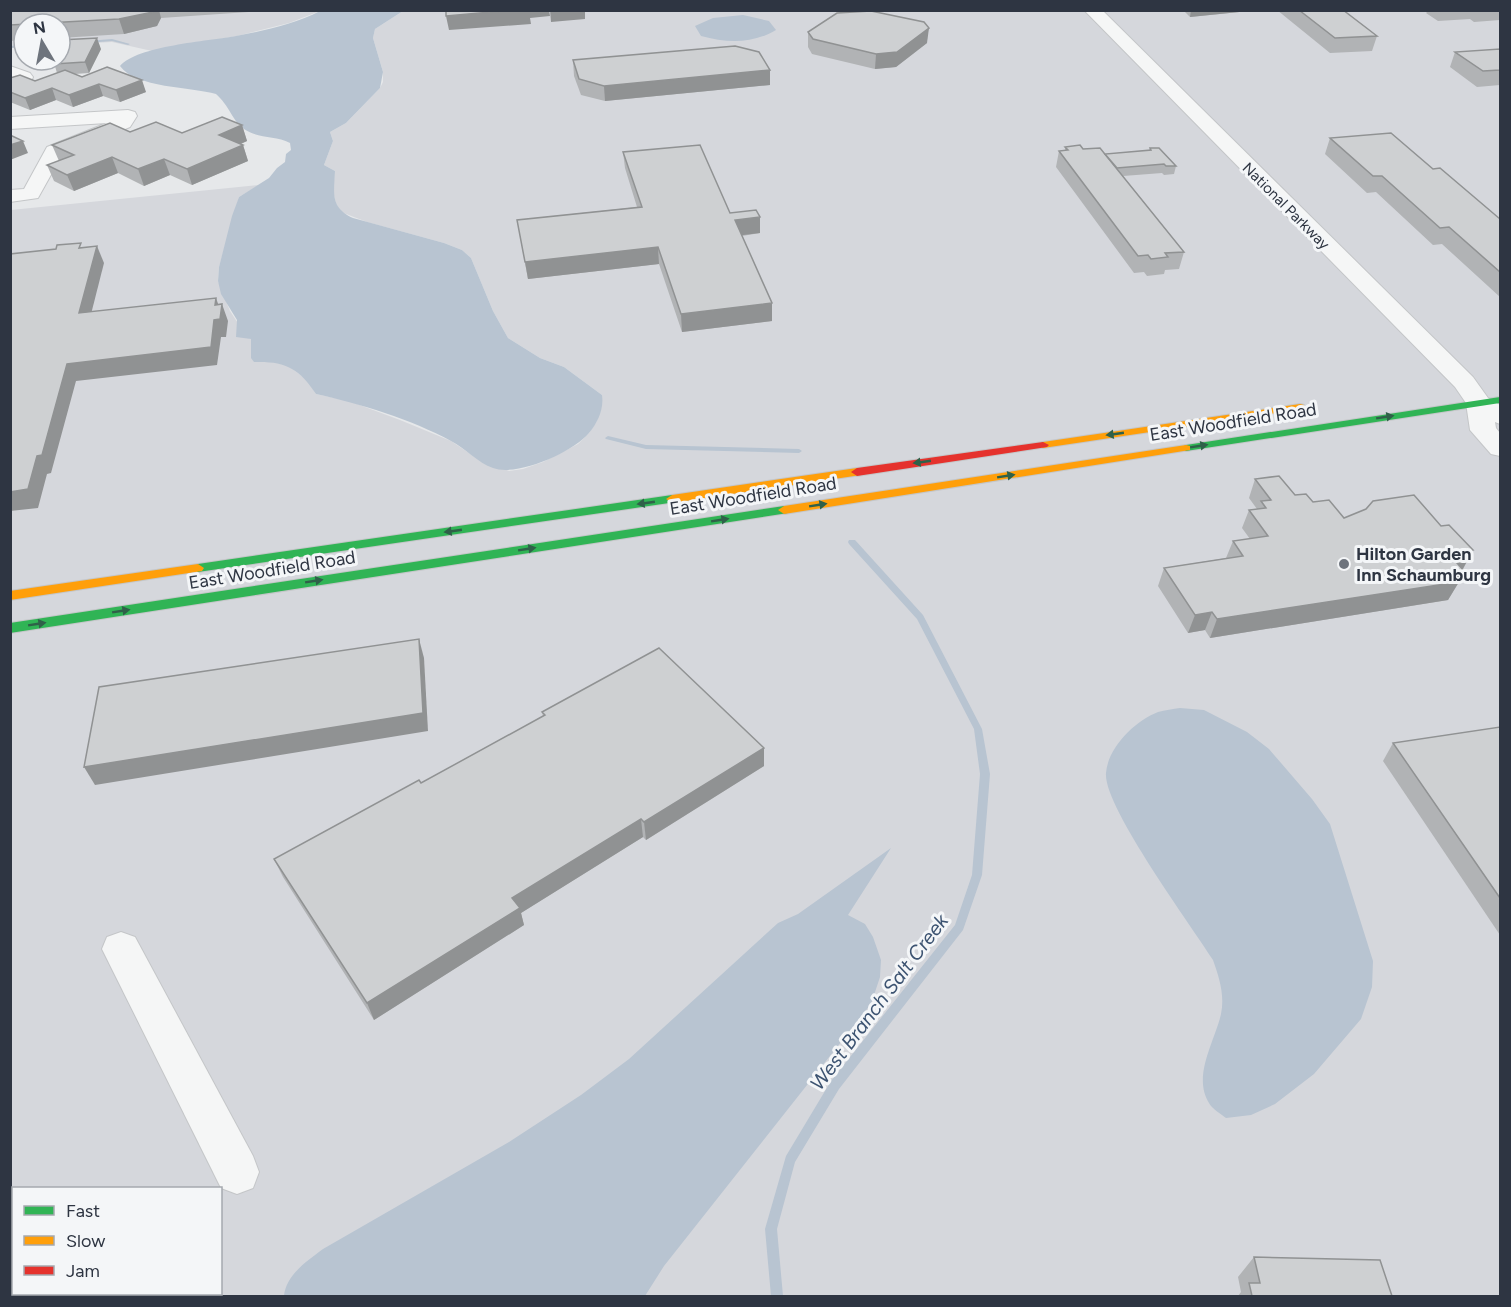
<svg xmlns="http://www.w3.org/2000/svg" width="1511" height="1307" font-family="Figtree,sans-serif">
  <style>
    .built { fill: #d5d7dc; fill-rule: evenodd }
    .water { fill: #b8c4d1 }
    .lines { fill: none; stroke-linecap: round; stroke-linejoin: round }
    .stream { fill: #b8c4d1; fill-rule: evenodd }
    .street-casing { stroke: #c4c6c8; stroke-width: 2 }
    .fast-casing { stroke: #c4c6c8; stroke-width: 2 }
    .slow-casing { stroke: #c4c6c8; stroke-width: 2 }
    .jam-casing { stroke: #c4c6c8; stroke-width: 2 }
    .street { fill: #f5f6f6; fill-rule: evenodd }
    .fast { fill: #30b455; fill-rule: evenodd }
    .slow { fill: #ff9f0a; fill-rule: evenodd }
    .jam { fill: #e5322d; fill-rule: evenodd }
    .wall { fill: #b1b3b5 }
    .shaded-wall { fill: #909293 }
    .building { fill: #ced0d2; stroke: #909293; stroke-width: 1.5 }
    .oneway { fill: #2f6149 }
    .poi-dot { fill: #6e747d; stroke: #f4f6f8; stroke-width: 2 }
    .labels { text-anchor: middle; stroke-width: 6; stroke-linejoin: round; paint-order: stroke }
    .far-street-label { font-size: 15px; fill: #2e3542; stroke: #f4f6f8 }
    .street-label { font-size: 18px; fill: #2e3542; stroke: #f4f6f8 }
    .poi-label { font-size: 18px; font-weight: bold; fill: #2e3542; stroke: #f4f6f8; text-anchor: start }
    .water-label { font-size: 20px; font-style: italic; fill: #3c5371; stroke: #f4f6f8 }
  </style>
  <rect width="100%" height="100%" fill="#e6e8ea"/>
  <g class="built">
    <path d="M11 11H320L289 23 237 36 152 51 112 42 60 45V24H24V47L11 48Z"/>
    <path d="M403 11H1500V1296H11V210L259 185 239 197 219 267 218 281 230 311 247 337 251 339V358L276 361 290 367 307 380 316 394 349 401 400 420 451 441 475 457 509 471 523 469 543 462 578 444 589 433 597 421 602 395 564 367 540 358 508 338 493 311 471 258 462 250 444 243 367 222 341 212 336 204 333 191 335 171 324 165 333 141 330 132 346 123 380 88 383 82V72L373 38 375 29ZM14 1188H220V1294H14Z"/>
  </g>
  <g class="water">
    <path d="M320 11H403L375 29 373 38 383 72 380 88 346 123 330 132 333 141 324 165 335 171C334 194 330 207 353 218L444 243 462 250 471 258 493 311 508 338 540 358 564 367 602 395C604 409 598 422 589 433 573 452 518 477 493 468 478 463 465 448 451 441 413 420 358 403 316 394 299 368 285 361 254 362L251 358V339L236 337 237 320 221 294 218 281 219 267 232 216 239 197 269 178 277 168 285 162 286 154 291 150 290 143C275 135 258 139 244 129 233 122 229 105 216 94 192 87 135 88 120 66 137 46 208 41 236 36 263 31 295 24 320 11Z"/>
    <path d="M743 15 769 21 776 30C752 44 727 43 701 36L695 26 713 18Z"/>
    <path d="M1180 708 1204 710 1247 732 1269 749 1312 799 1330 824 1373 961 1372 987 1361 1019 1314 1074 1275 1104 1251 1115 1226 1118C1221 1114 1212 1109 1209 1103 1192 1076 1215 1041 1221 1014 1225 995 1219 977 1213 960 1191 925 1103 806 1106 773 1108 747 1135 721 1158 712 1165 710 1173 709 1180 708Z"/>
    <path d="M891 848 848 915 865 924 873 937 881 960 880 977 871 1004 664 1266 645 1296H284C286 1275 307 1261 323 1249L509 1142 581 1095 629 1059 778 923 798 914Z"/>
  </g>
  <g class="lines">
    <g class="stream">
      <path d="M112 39 130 44 128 45 112 41 87 43 85 42 87 41Z"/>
      <path d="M24 45V47L10 48V46Z"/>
      <path d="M608 436 646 445 799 449 802 451 799 453 646 449 606 439 605 438Z"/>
      <path d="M849 540H855L923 615 982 729 990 774 982 875 963 930 839 1089 795 1162 777 1229 783 1296H771L765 1229 786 1156 831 1081 955 925 972 875 980 774 974 729 917 619 849 544 848 542Z"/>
    </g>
    <defs>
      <g id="street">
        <path d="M1084 10H1102L1473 377 1488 398 1500 405V424L1495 422 1496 428 1500 433V456L1491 454 1470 430 1466 403 1455 387Z"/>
        <path d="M10 66 30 73 33 77 29 86 10 91V80L14 79 10 78Z"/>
        <path d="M128 110 135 112 137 116 130 127 62 155 38 198 10 202V190L24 189 47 147 107 123 10 129V117Z"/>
        <path d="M121 932 135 937 253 1156 259 1172 253 1188 237 1194 221 1188 102 949 107 937Z"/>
      </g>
      <g id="fast">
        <path d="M1500 397V403L1186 451 1180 448 1186 445Z"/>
        <path d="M672 495 678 499 676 502 198 572 192 568 198 564Z"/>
        <path d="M784 506 790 510 788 513 10 633V623Z"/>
      </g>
      <g id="slow">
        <path d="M1300 404 1304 405V409L1043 448 1037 445 1043 442Z"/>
        <path d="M1186 445 1190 446V450L784 514 778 510 784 506Z"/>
        <path d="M857 468 861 469 863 472 861 475 672 503 666 499 672 495Z"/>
        <path d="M198 564 204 568 202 571 10 600V591Z"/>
      </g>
      <path id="jam" d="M1043 442 1049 445 1047 447 857 476 851 472 857 468Z"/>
    </defs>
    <use href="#street" class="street-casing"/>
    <use href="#fast" class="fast-casing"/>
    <use href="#slow" class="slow-casing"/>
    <use href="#jam" class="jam-casing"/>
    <use href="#street" class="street"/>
    <use href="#fast" class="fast"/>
    <use href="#slow" class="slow"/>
    <use href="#jam" class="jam"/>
  </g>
  <g class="wall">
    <path d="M10 10H277L161 18 157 26 124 34 60 38V24H24V40L10 41Z"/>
    <path d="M1183 10H1259L1190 17Z"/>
    <path d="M1277 10H1343L1377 36 1372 51 1330 53Z"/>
    <path d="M1425 10H1500V20L1474 22 1470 19 1438 21 1426 13 1427 12Z"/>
    <path d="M808 32 927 43 896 67 875 69 812 54 808 47Z"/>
    <path d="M101 49 89 73 75 74 82 77 146 92 120 102 103 96 73 107 56 100 30 110 10 102V78L35 81 57 73 54 63 38 64 36 60H60Z"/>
    <path d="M1500 49V85L1477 87 1450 67 1455 52Z"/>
    <path d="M573 60 770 70V85L605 101 581 95 574 76Z"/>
    <path d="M242 125 247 141 241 144 243 145 248 161 192 185 170 175 144 186 118 173 74 191 54 181 47 165 59 161 52 145 130 132 182 133Z"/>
    <path d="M1330 138 1433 169 1500 219V297L1442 244 1433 245 1376 192 1367 193 1325 154Z"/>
    <path d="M1065 147 1083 149 1105 154 1149 150 1150 148 1176 166 1174 174 1164 175 1162 173 1123 176 1184 252 1179 269 1165 270 1164 274 1147 276 1144 272 1134 273 1056 167 1059 151 1065 150Z"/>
    <path d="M623 152 730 213 760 233 742 236 772 321 682 332 659 264 528 279 517 220 637 207 625 168Z"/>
    <path d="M1255 479 1313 502 1344 518 1463 569 1465 572 1448 600 1210 638 1205 630 1188 633 1158 586 1164 568 1226 558 1233 541 1250 539 1242 528 1249 510 1257 509 1249 498Z"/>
    <path d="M542 712 764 766 646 840 643 837 521 913 524 925 374 1020 283 877 274 859 421 783 543 716Z"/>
    <path d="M1500 727V935L1383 761 1393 743Z"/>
    <path d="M1254 1257 1392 1296H1238L1241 1292 1238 1277Z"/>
  </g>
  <g class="shaded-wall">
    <path d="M153 10H159L161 18 157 26 124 34 119 19Z"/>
    <path d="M513 10H549L550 16 530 18 531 24 449 30 446 16Z"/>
    <path d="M550 10H585V19L551 22Z"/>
    <path d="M1191 10H1259L1190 17Z"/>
    <path d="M929 28 927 43 896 67 875 69 876 54Z"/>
    <path d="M97 38 101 49 89 73 85 62Z"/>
    <path d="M770 70V85L605 101 604 86Z"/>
    <path d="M142 80 146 92 120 102 116 90Z"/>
    <path d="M99 84 103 96 73 107 69 95Z"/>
    <path d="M52 88 56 100 30 110 25 98Z"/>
    <path d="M242 125 247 141 224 151 219 135Z"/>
    <path d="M23 141 28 153 10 160V145Z"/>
    <path d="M243 145 248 161 192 185 187 169Z"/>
    <path d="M112 157 118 173 74 191 67 175Z"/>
    <path d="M164 159 170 175 144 186 138 169Z"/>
    <path d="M760 217V233L735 236V220Z"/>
    <path d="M97 246 104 263 87 330 79 313Z"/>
    <path d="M658 247 659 264 528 279 525 262Z"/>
    <path d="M216 298 221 312 222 304 228 321 226 337H221L217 365 76 381 51 473 47 474 38 508 10 511V492L37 456 67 364 215 305Z"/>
    <path d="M772 303V321L682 332 681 314Z"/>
    <path d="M1473 550 1463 569 1439 572 1449 554Z"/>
    <path d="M1465 572 1448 600 1210 638 1217 619Z"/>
    <path d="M1212 612 1205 630 1188 633 1195 615Z"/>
    <path d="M419 639 424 658 428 731 95 785 84 767Z"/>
    <path d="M764 748V766L646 840 644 822Z"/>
    <path d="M641 819 643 837 521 913 524 925 374 1020 367 1003 512 898Z"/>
  </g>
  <g class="building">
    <path d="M10 10H153V12L119 19 10 25Z"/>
    <path d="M446 10H513L446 16Z"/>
    <path d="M1299 10H1343L1377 36 1335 38Z"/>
    <path d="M871 11 924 22 929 28 897 52 876 54 813 39 808 32 837 13Z"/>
    <path d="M97 38 85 62 54 64 55 60H60V40Z"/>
    <path d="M735 46 759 52 770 70 604 86 579 79 573 60Z"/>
    <path d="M1500 49V70L1483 71 1455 52Z"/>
    <path d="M107 67 142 80 116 90 99 84 69 95 52 88 25 98 10 92V78L20 75 35 81 65 70 82 77Z"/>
    <path d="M222 117 242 125 219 135 243 145 187 169 164 159 138 169 112 157 67 175 47 165 74 155 52 145 110 123 130 132 156 122 182 133Z"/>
    <path d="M1391 133 1433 169 1440 168 1500 219V272L1449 227 1440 228 1382 176H1373L1330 138Z"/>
    <path d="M10 135 23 141 10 145Z"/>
    <path d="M700 145 730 213 756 210 760 217 735 220 772 303 681 314 658 247 525 262 517 220 642 207 623 152Z"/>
    <path d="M1080 145 1083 149 1100 148 1184 252 1165 253 1168 257 1151 259 1148 255 1138 256 1059 151 1068 150 1065 147Z"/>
    <path d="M1150 148H1159L1176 166H1166L1164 164 1117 168 1105 154 1151 150Z"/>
    <path d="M81 243 79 248 97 246 79 313 216 298 215 305 222 304 220 319 214 320 211 347 67 364 42 455 37 456 28 489 10 492V254L56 249 57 245Z"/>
    <path d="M1279 476 1295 495 1306 494 1313 502 1329 500 1344 518 1366 509 1373 501 1414 495 1441 526 1449 525 1473 550 1449 554 1465 572 1451 574 1458 582 1217 619 1212 612 1195 615 1164 568 1243 556 1233 541 1268 536 1249 510 1266 508 1261 501 1271 500 1255 479Z"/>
    <path d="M419 639 423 713 84 767 99 687Z"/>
    <path d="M659 648 764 748 644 822 641 819 512 898 520 908 367 1003 274 859 419 780 421 783 545 715 542 712Z"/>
    <path d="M1500 727V898L1393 743Z"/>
    <path d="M1254 1257 1380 1260 1392 1296H1252L1249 1283H1260Z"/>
  </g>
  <defs><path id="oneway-solid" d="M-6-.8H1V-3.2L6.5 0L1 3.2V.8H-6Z" transform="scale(1.5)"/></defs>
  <g class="oneway">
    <use href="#oneway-solid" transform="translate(1385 417) rotate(-9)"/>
    <use href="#oneway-solid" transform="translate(1115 434) rotate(172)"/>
    <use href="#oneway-solid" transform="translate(1199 446) rotate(-9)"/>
    <use href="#oneway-solid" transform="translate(922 462) rotate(172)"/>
    <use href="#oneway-solid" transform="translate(1006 476) rotate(-9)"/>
    <use href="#oneway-solid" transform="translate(646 503) rotate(172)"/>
    <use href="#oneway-solid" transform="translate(818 505) rotate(-9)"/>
    <use href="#oneway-solid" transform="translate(720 520) rotate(-9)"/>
    <use href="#oneway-solid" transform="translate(453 531) rotate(172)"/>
    <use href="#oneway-solid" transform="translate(527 549) rotate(-9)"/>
    <use href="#oneway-solid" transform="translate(314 581) rotate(-9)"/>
    <use href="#oneway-solid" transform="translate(121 611) rotate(-9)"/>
    <use href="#oneway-solid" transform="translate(37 624) rotate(-9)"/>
  </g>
  <circle class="poi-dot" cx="1344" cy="564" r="6"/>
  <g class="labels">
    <g class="far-street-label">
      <text transform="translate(1286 206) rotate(45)" y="5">National Parkway</text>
    </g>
    <g class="street-label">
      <text transform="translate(1233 422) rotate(-9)" y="6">East Woodfield Road</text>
      <text transform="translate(753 496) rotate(-9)" y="6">East Woodfield Road</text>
      <text transform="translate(272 570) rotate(-9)" y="6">East Woodfield Road</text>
    </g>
    <g class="poi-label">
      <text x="1356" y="560">Hilton Garden<tspan x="1356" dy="21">Inn Schaumburg</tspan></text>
    </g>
    <g class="water-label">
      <text transform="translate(879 1002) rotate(-53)" y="7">West Branch Salt Creek</text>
    </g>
  </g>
  <rect width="1511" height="1307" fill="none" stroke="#2e3542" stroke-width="24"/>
  <rect x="12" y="1187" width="210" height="108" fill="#f4f6f8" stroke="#a5a9af" stroke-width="1.5"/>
  <rect x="24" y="1206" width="30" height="9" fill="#30b455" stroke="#a5a9af" stroke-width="1.5"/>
  <text x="66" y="1217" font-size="18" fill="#2e3542">Fast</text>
  <rect x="24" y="1236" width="30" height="9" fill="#ff9f0a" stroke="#a5a9af" stroke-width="1.5"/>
  <text x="66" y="1247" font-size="18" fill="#2e3542">Slow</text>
  <rect x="24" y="1266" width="30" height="9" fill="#e5322d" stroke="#a5a9af" stroke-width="1.5"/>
  <text x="66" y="1277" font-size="18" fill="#2e3542">Jam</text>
  <g transform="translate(42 42) rotate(350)"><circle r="28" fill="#f4f6f8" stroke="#a5a9af" stroke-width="1.5"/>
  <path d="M0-4.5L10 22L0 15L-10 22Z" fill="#6e747d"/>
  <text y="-9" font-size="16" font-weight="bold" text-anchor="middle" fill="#2e3542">N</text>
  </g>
</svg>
